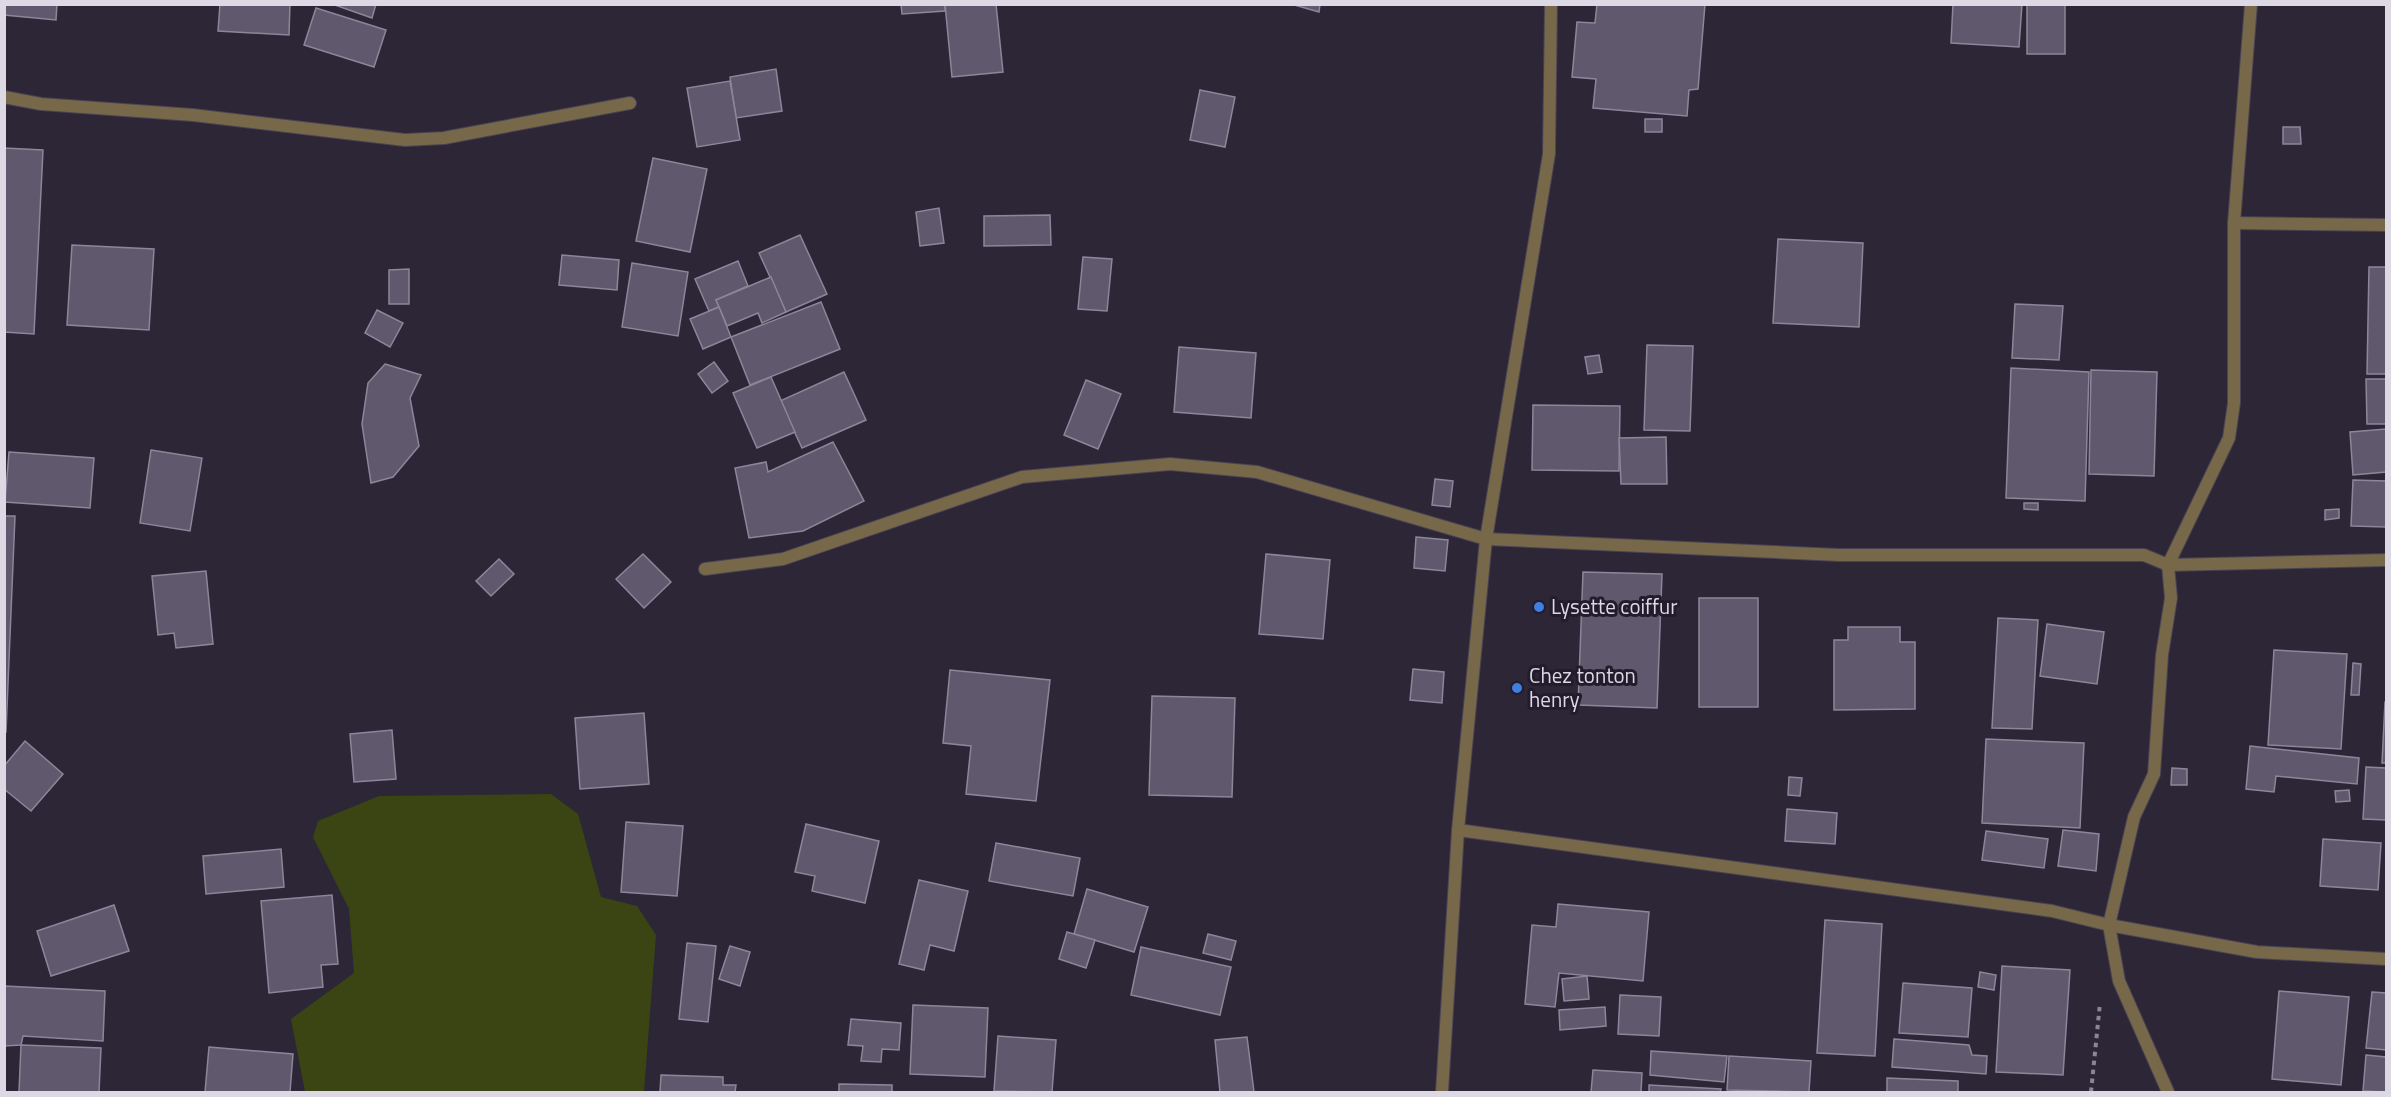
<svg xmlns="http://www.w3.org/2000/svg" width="2391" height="1097" font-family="'Titillium Web',sans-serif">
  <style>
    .green { fill: #3a4513 }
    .building { fill: #60596d; stroke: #8d869b; stroke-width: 1.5 }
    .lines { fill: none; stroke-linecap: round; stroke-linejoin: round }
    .minor-casing { stroke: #484253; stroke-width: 14 }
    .tertiary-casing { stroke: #484253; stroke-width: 14 }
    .path { stroke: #8b8695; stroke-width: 4; stroke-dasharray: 4.5 4.5; stroke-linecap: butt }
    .minor { stroke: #766848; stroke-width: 12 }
    .tertiary { stroke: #766848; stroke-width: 12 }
    .shop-dot { fill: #3f7fe0; stroke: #221c2d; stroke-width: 2 }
    .labels { text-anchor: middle; stroke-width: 6; stroke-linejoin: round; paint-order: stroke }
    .poi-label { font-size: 21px; fill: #dcd8e4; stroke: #221c2d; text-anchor: start }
  </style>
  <rect width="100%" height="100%" fill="#2c2637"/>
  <path class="green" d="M551 794 578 814 601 897 637 906 656 935 644 1092H305L291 1019 354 973 349 909 313 837 318 821 379 796Z"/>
  <g class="building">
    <path d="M4 4H57L56 20 4 15Z"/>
    <path d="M220 4H290L289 35 218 31Z"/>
    <path d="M332 4H376L372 18Z"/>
    <path d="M901 4H945V11L902 14Z"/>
    <path d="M945 4H996L1003 72 952 77Z"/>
    <path d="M1291 4H1320L1319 12Z"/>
    <path d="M1597 4H1705L1698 89 1689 90 1687 116 1593 108 1596 79 1572 77 1577 22 1595 23Z"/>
    <path d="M1953 4H2022L2019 47 1951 43Z"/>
    <rect x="2027" y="4" width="38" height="50"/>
    <path d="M316 8 386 30 374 67 304 45Z"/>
    <path d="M776 69 782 111 736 118 730 77Z"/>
    <path d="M730 81 740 140 697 147 687 88Z"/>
    <path d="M1200 90 1235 97 1225 147 1190 140Z"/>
    <rect x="1645" y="119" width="17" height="13"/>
    <path d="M2283 127H2300L2301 144H2283Z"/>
    <path d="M4 148 43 150 34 334 4 332Z"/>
    <path d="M653 158 707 169 690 252 636 241Z"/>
    <path d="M939 208 944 243 920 246 916 212Z"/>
    <path d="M1050 215 1051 245 984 246V216Z"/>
    <path d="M800 235 827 294 786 312 759 253Z"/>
    <path d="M1778 239 1863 243 1859 327 1773 323Z"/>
    <path d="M72 245 154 249 149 330 67 325Z"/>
    <path d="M562 255 619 260 617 290 559 285Z"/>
    <path d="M1083 257 1112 259 1107 311 1078 309Z"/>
    <path d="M738 261 748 286 716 300 719 307 709 311 695 279Z"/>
    <path d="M632 263 688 272 678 336 622 327Z"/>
    <path d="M2369 267H2386V374H2367Z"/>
    <path d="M409 269V304H389V270Z"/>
    <path d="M771 277 786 312 762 323 758 313 727 326 716 300Z"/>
    <path d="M821 302 840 349 750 385 731 337Z"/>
    <path d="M2015 304 2063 306 2059 360 2012 358Z"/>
    <path d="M719 307 731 337 703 349 690 319Z"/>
    <path d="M377 310 403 323 390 347 365 333Z"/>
    <path d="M1647 345 1693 346 1690 431 1644 430Z"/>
    <path d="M1179 347 1256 353 1251 418 1174 412Z"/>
    <path d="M1599 355 1602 372 1588 374 1585 357Z"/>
    <path d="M714 362 728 381 712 393 698 374Z"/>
    <path d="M385 364 421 375 410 398 419 446 393 477 371 483 362 424 368 383Z"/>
    <path d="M2011 368 2089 372 2085 501 2006 498Z"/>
    <path d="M2091 370 2157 372 2154 476 2089 474Z"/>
    <path d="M844 372 866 420 802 448 780 401Z"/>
    <path d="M771 377 795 432 757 448 733 393Z"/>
    <path d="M2366 379H2386V424H2367Z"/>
    <path d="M1086 380 1121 394 1098 449 1064 435Z"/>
    <path d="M1533 405 1620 406 1619 471 1532 470Z"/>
    <path d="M2386 429V472L2353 475 2350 432Z"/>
    <path d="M1666 437 1667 484H1621L1619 438Z"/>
    <path d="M833 442 864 501 803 531 749 538 735 468 766 462 768 472Z"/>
    <path d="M151 450 202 458 190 531 140 523Z"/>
    <path d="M9 452 94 458 90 508 5 502Z"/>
    <path d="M1435 479 1453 481 1450 507 1432 505Z"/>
    <path d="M2353 480 2386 481V527L2351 526Z"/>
    <path d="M2024 503H2038V510L2024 509Z"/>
    <path d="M2339 509V518L2325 520V510Z"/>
    <path d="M4 516H15L6 732H4Z"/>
    <path d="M1416 537 1448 540 1445 571 1414 568Z"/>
    <path d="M643 554 671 582 644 608 616 579Z"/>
    <path d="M1266 554 1330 560 1323 639 1259 634Z"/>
    <path d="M499 559 514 574 491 596 476 581Z"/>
    <path d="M206 571 213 644 176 648 174 633 158 635 152 576Z"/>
    <path d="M1583 572 1662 574 1657 708 1578 705Z"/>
    <rect x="1699" y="598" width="59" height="109"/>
    <path d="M1998 618 2038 620 2032 729 1992 728Z"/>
    <path d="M2047 624 2104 632 2097 684 2040 676Z"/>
    <path d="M1848 627H1900V642H1915V709L1834 710V640H1848Z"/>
    <path d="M2274 650 2347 654 2341 749 2268 745Z"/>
    <path d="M2353 663 2361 664 2359 695H2351Z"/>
    <path d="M1413 669 1444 672 1442 703 1410 700Z"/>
    <path d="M950 670 1050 680 1036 801 966 794 971 746 943 743Z"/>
    <path d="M1152 696 1235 698 1232 797 1149 795Z"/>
    <path d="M2385 702H2386V763H2382Z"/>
    <path d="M644 713 649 784 580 789 575 718Z"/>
    <path d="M392 730 396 779 354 782 350 734Z"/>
    <path d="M1986 739 2084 743 2080 828 1982 823Z"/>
    <path d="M25 741 63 774 31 811 4 789V766Z"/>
    <path d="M2250 746 2359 758 2357 784 2276 776 2274 792 2246 789Z"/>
    <path d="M2366 767 2386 768V820L2363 819Z"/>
    <path d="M2172 768 2187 769V785H2171Z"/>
    <path d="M1789 777 1802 778 1800 796 1788 795Z"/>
    <path d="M2349 790 2350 801 2336 802 2335 791Z"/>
    <path d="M1787 809 1837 813 1835 844 1785 841Z"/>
    <path d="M626 822 683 826 677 896 621 892Z"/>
    <path d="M806 824 879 841 865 903 812 891 815 876 795 872Z"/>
    <path d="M2063 830 2099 834 2096 871 2058 866Z"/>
    <path d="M1986 831 2048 839 2044 868 1982 860Z"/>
    <path d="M2323 839 2381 843 2378 890 2320 886Z"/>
    <path d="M996 843 1080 858 1073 896 989 881Z"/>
    <path d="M281 849 284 887 206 894 203 856Z"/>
    <path d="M919 880 968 891 954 951 930 945 924 970 899 964Z"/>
    <path d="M1087 889 1148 907 1134 952 1074 934Z"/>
    <path d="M332 895 338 964 321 965 323 987 269 993 261 901Z"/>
    <path d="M1558 904 1649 912 1643 981 1559 973 1555 1007 1525 1004 1532 925 1556 927Z"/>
    <path d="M114 905 129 951 51 976 37 931Z"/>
    <path d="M1825 920 1882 924 1875 1056 1817 1053Z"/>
    <path d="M1067 932 1095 940 1086 968 1059 959Z"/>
    <path d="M1208 934 1236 941 1231 960 1203 953Z"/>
    <path d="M687 943 716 946 708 1022 679 1019Z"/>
    <path d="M730 946 750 952 740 986 719 979Z"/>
    <path d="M1141 947 1231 967 1220 1015 1131 995Z"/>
    <path d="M2002 966 2070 970 2063 1075 1996 1072Z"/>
    <path d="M1980 972 1996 975 1994 990 1978 987Z"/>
    <path d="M1587 976 1589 999 1564 1001 1562 979Z"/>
    <path d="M1903 983 1972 988 1968 1037 1899 1033Z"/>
    <path d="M4 986 105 991 103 1041 23 1036 21 1045 4 1046Z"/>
    <path d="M2279 991 2349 997 2341 1085 2272 1079Z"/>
    <path d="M2372 992 2386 993V1050L2366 1048Z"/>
    <path d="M1620 995 1661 997 1659 1036 1618 1034Z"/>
    <path d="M913 1005 988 1008 985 1077 910 1074Z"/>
    <path d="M1605 1007 1606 1026 1560 1030 1559 1010Z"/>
    <path d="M851 1019 901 1023 899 1050 882 1049 881 1062 861 1061 863 1046 848 1045Z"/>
    <path d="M998 1036 1056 1040 1052 1092 994 1091Z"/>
    <path d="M1247 1037 1254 1092H1220L1215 1040Z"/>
    <path d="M1894 1039 1969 1045 1972 1055 1987 1056 1986 1074 1892 1067Z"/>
    <path d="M21 1045 101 1048 99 1092H19Z"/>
    <path d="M209 1047 293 1054 290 1092H205Z"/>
    <path d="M1651 1051 1727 1056 1724 1082 1650 1075Z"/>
    <path d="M2366 1055 2386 1057V1092L2363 1091Z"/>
    <path d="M1729 1056 1811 1061 1809 1092 1727 1090Z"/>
    <path d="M1593 1070 1642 1073 1641 1092H1591Z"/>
    <path d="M661 1075 723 1077V1085H736L735 1092H660Z"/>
    <path d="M1887 1078 1958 1081V1092H1887Z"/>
    <path d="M839 1084 892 1085V1092H839Z"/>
    <path d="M1649 1085 1721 1089 1720 1092H1649Z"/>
  </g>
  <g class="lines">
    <defs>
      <g id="minor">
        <path d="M4 97 41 104 193 115 405 140 444 138 630 103"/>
        <path d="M2234 223 2386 225"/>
        <path d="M705 569 783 559 1022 477 1170 464 1257 472 1486 539 1839 555H2144L2168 565 2386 560"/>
        <path d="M1458 830 2052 911 2109 925 2257 952 2386 959"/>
        <path d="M2168 1092 2119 981 2109 925 2134 817 2154 774 2162 655 2171 598 2168 565 2229 438 2234 403V223L2251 4"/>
      </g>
      <path id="tertiary" d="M1442 1092 1458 830 1486 539 1549 154 1551 4"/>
    </defs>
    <use href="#minor" class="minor-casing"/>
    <use href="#tertiary" class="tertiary-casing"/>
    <path class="path" d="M2091 1092 2100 1003"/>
    <use href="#minor" class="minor"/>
    <use href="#tertiary" class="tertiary"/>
  </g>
  <g class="shop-dot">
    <circle cx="1539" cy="607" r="6"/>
    <circle cx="1517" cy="688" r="6"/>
  </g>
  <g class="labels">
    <g class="poi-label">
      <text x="1551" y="614">Lysette coiffur</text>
      <text x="1529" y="683">Chez tonton<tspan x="1529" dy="24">henry</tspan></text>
    </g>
  </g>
  <rect width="2391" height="1097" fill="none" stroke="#dcd8e4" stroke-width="12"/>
</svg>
